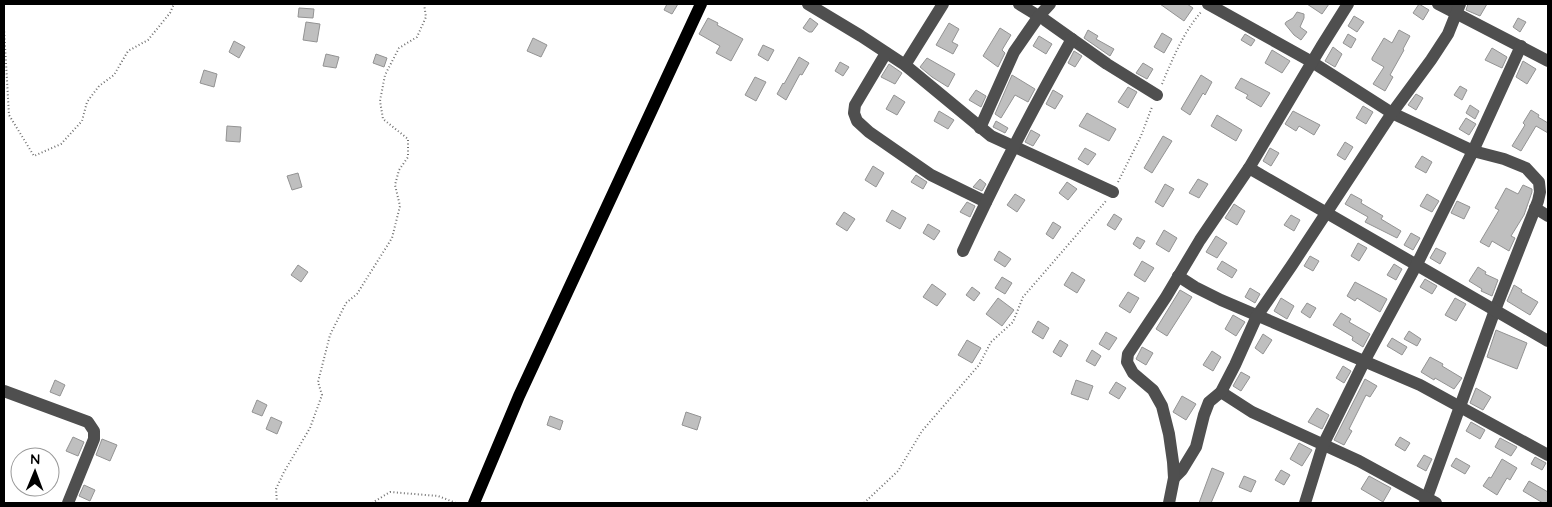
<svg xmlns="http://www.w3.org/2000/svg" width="1552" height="507" font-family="Quicksand,sans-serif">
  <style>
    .building { fill: #bfbfbf; stroke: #939393 }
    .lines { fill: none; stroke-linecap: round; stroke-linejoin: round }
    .path { stroke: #717171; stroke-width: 2; stroke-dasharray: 1 2.5; stroke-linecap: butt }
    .minor { stroke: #4f4f4f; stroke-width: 12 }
    .major { stroke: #000; stroke-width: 12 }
  </style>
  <rect width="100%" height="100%" fill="#fff"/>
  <g class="building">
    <path d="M667 4H678L672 14 664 10Z"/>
    <path d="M1160 4H1187L1193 8 1184 21Z"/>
    <path d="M1307 4H1329L1322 14Z"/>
    <path d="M1419 4 1429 10 1423 20 1413 13Z"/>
    <path d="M1468 4H1487L1480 16 1466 10Z"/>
    <path d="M299 8 314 9 313 18 298 17Z"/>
    <path d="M1297 12 1304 14V18L1300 27 1307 32 1301 40 1294 35 1285 24 1286 22 1293 18Z"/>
    <path d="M1354 16 1364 22 1357 32 1348 26Z"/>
    <path d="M708 18 718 23 717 25 743 39 731 61 716 53 720 46 699 34Z"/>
    <path d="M810 18 818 24 812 32H809L803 28Z"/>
    <path d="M1518 18 1526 22 1520 32 1513 27Z"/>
    <path d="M306 22 320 24 317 42 303 40Z"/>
    <path d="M949 23 959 29 952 42 958 45 953 54 936 45Z"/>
    <path d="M1000 28 1011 35 1002 50 1005 53 998 67 983 56Z"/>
    <path d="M1088 30 1098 36 1096 39 1114 49 1110 56 1084 38Z"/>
    <path d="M1399 30 1410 36 1403 49 1404 50 1390 75 1393 77 1385 91 1373 84 1384 67 1372 60V58L1384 38 1392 43Z"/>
    <path d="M1162 33 1172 39 1164 53 1154 47Z"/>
    <path d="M1245 34 1255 40 1251 46 1241 40Z"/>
    <path d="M1348 34 1356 39 1351 48 1343 43Z"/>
    <path d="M1039 36 1052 44 1046 54 1033 46Z"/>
    <path d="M533 38 547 45 541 57 527 51Z"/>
    <path d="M234 41 245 47 239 58 229 52Z"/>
    <path d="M763 45 774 50 768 61 758 55Z"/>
    <path d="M1333 47 1342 54 1335 67 1325 61Z"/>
    <path d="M1492 48 1507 57 1502 68 1485 60Z"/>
    <path d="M1272 50 1290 61 1282 73 1265 63Z"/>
    <path d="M1074 51 1082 56 1075 67 1068 63Z"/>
    <path d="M326 54 339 57 336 68 323 66Z"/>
    <path d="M376 54 387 58 384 67 373 63Z"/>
    <path d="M799 57 809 63 802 75 800 74 786 100 777 94 783 83 784 84Z"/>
    <path d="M927 58 955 74 948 87 932 77 920 67Z"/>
    <path d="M1523 61 1536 69 1527 84 1516 77Z"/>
    <path d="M840 62 849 67 843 76 835 71Z"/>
    <path d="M1143 63 1153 69 1147 79 1136 73Z"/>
    <path d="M889 64 902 73 895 84 881 77Z"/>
    <path d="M204 70 217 74 214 87 200 83Z"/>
    <path d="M1012 75 1035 89 1028 102 1015 95 1001 118 995 114Z"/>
    <path d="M1201 75 1212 82 1205 95 1203 93 1190 115 1181 109Z"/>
    <path d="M755 77 766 82 756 101 745 95Z"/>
    <path d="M1241 78 1270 93 1261 107 1246 98 1248 95 1235 88Z"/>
    <path d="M1460 86 1467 90 1462 100 1454 95Z"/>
    <path d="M1128 87 1137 92 1128 108 1118 102Z"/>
    <path d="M976 90 986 96 981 107 969 100Z"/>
    <path d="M1053 90 1063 96 1055 109 1046 104Z"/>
    <path d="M1416 94 1423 98 1416 110 1408 105Z"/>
    <path d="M894 95 905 102 897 115 886 109Z"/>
    <path d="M1470 105 1479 111 1475 119 1466 113Z"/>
    <path d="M1363 106 1373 112 1366 124 1356 118Z"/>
    <path d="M1531 110 1539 115 1538 117 1548 123V133L1536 126 1521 151 1512 146 1525 125 1523 123Z"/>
    <path d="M939 111 954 120 948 129 934 121Z"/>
    <path d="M1293 111 1320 125 1314 135 1299 126 1296 131 1285 124Z"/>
    <path d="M1087 113 1116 129 1109 141 1079 126Z"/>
    <path d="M1217 115 1242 130 1236 141 1211 126Z"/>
    <path d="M1466 118 1476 124 1469 135 1459 129Z"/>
    <path d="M996 121 1008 128 1005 133 993 127Z"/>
    <path d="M227 126 241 127 240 142 226 141Z"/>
    <path d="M1031 130 1040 135 1033 146 1025 142Z"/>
    <path d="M1163 136 1172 141 1152 173 1144 168Z"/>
    <path d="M1345 142 1353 147 1345 160 1337 155Z"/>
    <path d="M1085 148 1096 154 1088 165 1078 159Z"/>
    <path d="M1270 148 1279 153 1271 166 1263 161Z"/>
    <path d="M1422 156 1432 162 1426 173 1415 167Z"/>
    <path d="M873 166 884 173 876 187 865 180Z"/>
    <path d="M298 173 302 187 292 190 287 176Z"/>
    <path d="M916 175 927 182 923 189 911 182Z"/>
    <path d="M980 179 986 184 982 191 973 187Z"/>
    <path d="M1198 179 1208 184 1199 198 1189 193Z"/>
    <path d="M1067 182 1077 189 1068 200 1059 193Z"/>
    <path d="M1165 184 1174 189 1163 207 1155 202Z"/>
    <path d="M1523 185 1532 189V192L1524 215 1511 236 1515 238 1509 251 1492 241 1489 247 1480 242 1499 210 1495 208 1506 188 1518 194Z"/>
    <path d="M1015 194 1025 200 1017 212 1007 205Z"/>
    <path d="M1351 194 1362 200 1361 203 1383 216 1381 219 1401 231 1397 238 1365 222 1368 217 1345 204Z"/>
    <path d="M1427 194 1439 201 1432 212 1420 206Z"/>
    <path d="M1457 201 1470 207 1464 219 1451 213Z"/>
    <path d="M967 202 975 206 970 217 960 212Z"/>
    <path d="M1234 204 1245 211 1237 225 1225 218Z"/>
    <path d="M892 210 906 218 900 229 886 221Z"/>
    <path d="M844 212 855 219 847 231 836 224Z"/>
    <path d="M1114 214 1122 219 1115 230 1107 225Z"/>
    <path d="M1291 215 1300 220 1294 231 1284 225Z"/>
    <path d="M1053 222 1061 227 1053 239 1046 234Z"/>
    <path d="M928 224 940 231 934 240 923 233Z"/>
    <path d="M1164 230 1177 238 1169 252 1156 244Z"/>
    <path d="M1411 233 1420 238 1413 250 1404 245Z"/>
    <path d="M1216 236 1227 243 1217 258 1206 252Z"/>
    <path d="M1137 237 1145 241 1140 249 1133 244Z"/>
    <path d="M1358 243 1367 248 1359 261 1351 256Z"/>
    <path d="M1436 248 1446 253 1440 264 1430 258Z"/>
    <path d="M999 251 1011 259 1005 267 994 260Z"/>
    <path d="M1310 256 1319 261 1313 271 1304 266Z"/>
    <path d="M1142 261 1154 268 1145 282 1134 275Z"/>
    <path d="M1222 261 1237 270 1232 278 1217 269Z"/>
    <path d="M1394 264 1402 269 1396 280 1387 275Z"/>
    <path d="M298 265 308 272 301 282 291 275Z"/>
    <path d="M1478 267 1486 272 1485 274 1498 280 1492 296 1481 291 1482 289 1469 281Z"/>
    <path d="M1072 272 1085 280 1077 293 1064 285Z"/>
    <path d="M1002 277 1012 283 1005 294 995 288Z"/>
    <path d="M1425 279 1437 286 1432 294 1420 287Z"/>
    <path d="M1355 282 1387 299 1380 312 1357 298 1355 301 1347 296Z"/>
    <path d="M932 284 946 294 937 306 923 297Z"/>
    <path d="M1514 285 1522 290 1521 292 1538 302 1530 315 1507 301Z"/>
    <path d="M972 287 980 293 974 301 966 295Z"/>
    <path d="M1250 288 1260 294 1255 303 1245 297Z"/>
    <path d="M1180 290 1192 297 1167 336 1156 329Z"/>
    <path d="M1128 292 1139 298 1130 313 1119 306Z"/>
    <path d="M998 298 1014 310 1002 326 986 314Z"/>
    <path d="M1281 298 1294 306 1287 319 1274 311Z"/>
    <path d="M1455 298 1466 304 1456 321 1445 315Z"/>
    <path d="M1307 303 1316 308 1310 318 1301 312Z"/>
    <path d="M1341 313 1351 319 1349 322 1370 334 1363 347 1352 340 1353 337 1333 325Z"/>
    <path d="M1233 315 1245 322 1236 336 1225 329Z"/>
    <path d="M1038 321 1049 328 1043 339 1032 332Z"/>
    <path d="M1496 330 1527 343 1517 369 1487 357Z"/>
    <path d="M1409 331 1421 339 1417 346 1404 339Z"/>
    <path d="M1106 332 1117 338 1109 350 1099 344Z"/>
    <path d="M1263 334 1272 340 1263 354 1255 348Z"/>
    <path d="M1392 338 1407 347 1402 355 1387 346Z"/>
    <path d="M967 340 981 348 972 363 958 355Z"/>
    <path d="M1060 340 1068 345 1061 357 1053 352Z"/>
    <path d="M1142 347 1153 353 1146 365 1136 359Z"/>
    <path d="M1092 350 1101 356 1095 366 1086 361Z"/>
    <path d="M1212 351 1221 357 1213 371 1203 365Z"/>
    <path d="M1430 357 1443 364 1442 366 1462 378 1454 389 1435 378 1434 380 1421 372Z"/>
    <path d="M1343 366 1351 371 1344 383 1336 378Z"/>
    <path d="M1241 372 1250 377 1241 391 1233 386Z"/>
    <path d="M1365 379 1377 386 1370 397 1366 395 1349 429 1352 431 1344 445 1334 440Z"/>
    <path d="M55 380 65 385 60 396 50 392Z"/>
    <path d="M1076 380 1093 386 1088 400 1071 394Z"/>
    <path d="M1116 382 1126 388 1119 399 1109 393Z"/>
    <path d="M1476 388 1491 397 1483 410 1470 403Z"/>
    <path d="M1182 396 1196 404 1186 420 1173 412Z"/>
    <path d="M257 400 267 405 262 416 252 412Z"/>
    <path d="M1317 408 1329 415 1322 429 1308 422Z"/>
    <path d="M686 412 701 417 697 430 682 425Z"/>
    <path d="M550 416 563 421 560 430 547 425Z"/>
    <path d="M271 417 282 422 277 434 266 429Z"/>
    <path d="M1471 422 1485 430 1480 439 1466 431Z"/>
    <path d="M73 437 84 442 78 456 66 451Z"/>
    <path d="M1400 437 1410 443 1405 451 1395 445Z"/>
    <path d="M1500 438 1517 447 1511 456 1495 447Z"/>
    <path d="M102 439 117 445 110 461 96 455Z"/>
    <path d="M1299 443 1312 450 1302 466 1290 459Z"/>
    <path d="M1424 455 1432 459 1426 471 1417 466Z"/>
    <path d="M1535 457 1546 463 1542 470 1531 464Z"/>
    <path d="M1456 458 1470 466 1465 474 1451 466Z"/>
    <path d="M1502 459 1517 468 1510 480 1507 478 1497 495 1483 486 1489 477 1491 478Z"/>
    <path d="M1212 468 1224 473 1211 503H1199Z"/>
    <path d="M1281 470 1290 475 1284 485 1275 480Z"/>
    <path d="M1244 476 1256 481 1251 492 1239 487Z"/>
    <path d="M1369 476 1391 488 1383 502 1361 489Z"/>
    <path d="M1529 481 1548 492V503H1543L1523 491Z"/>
    <path d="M84 485 95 490 90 501 79 496Z"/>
  </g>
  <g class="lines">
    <g class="path">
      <path d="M4 28 9 115 34 156 61 144 82 121 87 102 99 86 114 75 128 51 148 40 170 13 174 4"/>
      <path d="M1162 84C1173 58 1183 33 1201 12"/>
      <path d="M1118 182 1141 136 1152 107"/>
      <path d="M277 503 276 489 284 472 310 428 322 395 318 382 330 335 346 303 357 294 392 238 400 206 395 185 399 170 408 157V139L383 119 380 101 385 75 399 48 417 37 426 17 424 4"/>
      <path d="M372 503 390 492 438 496 456 503"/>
      <path d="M864 503 898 471 922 431 979 365 991 342 1013 322 1023 297 1106 201"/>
    </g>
    <g class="minor">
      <path d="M808 4 861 36 905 65 991 136 1113 192"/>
      <path d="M1019 4 1045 20 1107 64 1157 95"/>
      <path d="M1208 4 1312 62 1392 113 1473 151 1504 159 1526 168 1539 182 1540 192 1538 201 1495 310 1425 503"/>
      <path d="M1438 4 1548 61"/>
      <path d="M886 53 855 105 854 113 857 121 869 132 931 175 986 202"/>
      <path d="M905 65 943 4"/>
      <path d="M980 128 1014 52 1039 16 1050 4"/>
      <path d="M1249 168 1548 341"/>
      <path d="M1535 208 1548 216"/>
      <path d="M963 251C996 179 1033 108 1072 39"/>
      <path d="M1178 276 1195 287 1221 300 1420 385 1548 455"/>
      <path d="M4 391 88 422 94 431V439L68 503"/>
      <path d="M1221 392 1252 412 1359 461 1436 503"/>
      <path d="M1174 478 1182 470 1196 447 1204 415 1209 402 1221 392 1235 365 1257 316 1292 265 1392 113 1431 60 1448 34 1460 4"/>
      <path d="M1169 503 1174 478 1173 462 1169 434 1162 406 1153 390 1133 373 1127 362 1128 354 1166 297 1200 240 1249 168 1321 47 1348 4"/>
      <path d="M1305 503 1323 445 1365 360 1417 264 1473 151 1521 46"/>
    </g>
    <path class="major" d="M474 503 519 396 701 4"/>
  </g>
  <rect width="1552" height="507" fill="none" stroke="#000000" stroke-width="10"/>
  <g transform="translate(35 472) rotate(1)"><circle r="24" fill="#ffffff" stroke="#999999"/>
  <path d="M0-4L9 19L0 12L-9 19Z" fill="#000000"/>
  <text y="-8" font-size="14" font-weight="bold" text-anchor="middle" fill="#000000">N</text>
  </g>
</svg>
